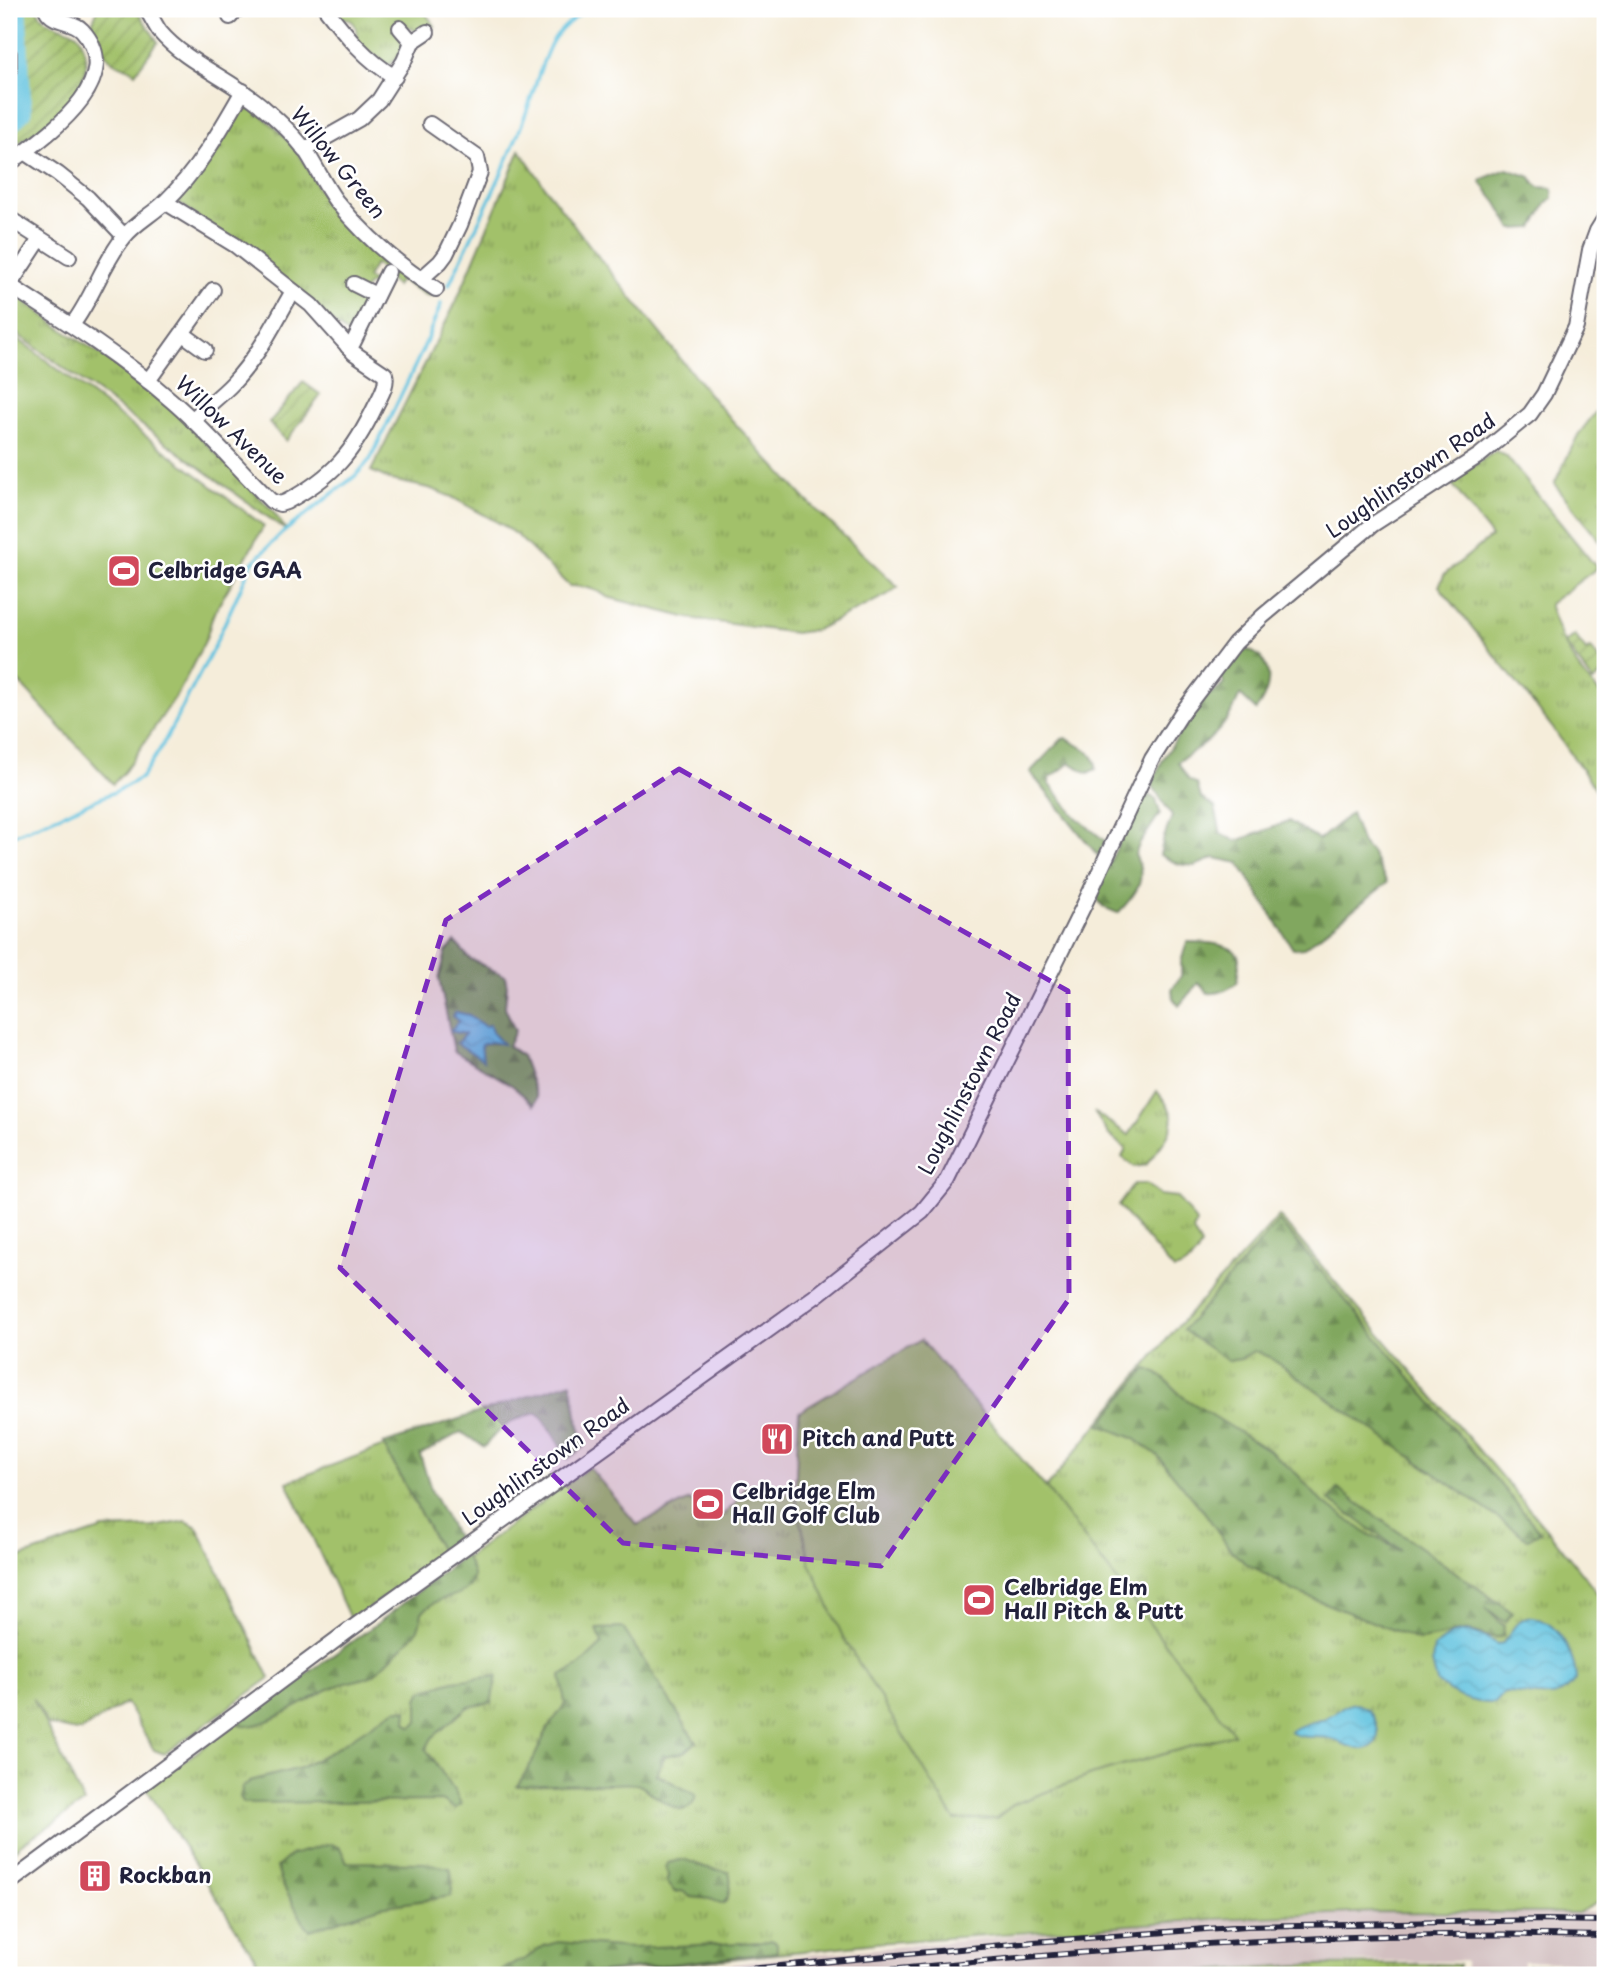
<svg xmlns="http://www.w3.org/2000/svg" width="1614" height="1984" font-family="'Playpen Sans',sans-serif">
  <style>
    .railway { fill: #d2bfc0 }
    .grass { fill: url(#grass-tufts); stroke: #627252; stroke-width: 2 }
    .forest { fill: url(#forest-firs); stroke: #52644c; stroke-width: 2 }
    .garden { fill: url(#garden-furrows); stroke: #627252; stroke-width: 2 }
    .pitch { fill: #a2c16a; stroke: #627252; stroke-width: 2 }
    .water { fill: url(#water-waves); stroke: #41728d; stroke-width: 2 }
    .lines { fill: none; stroke-linecap: round; stroke-linejoin: round }
    .stream { stroke: #60c2df; stroke-width: 3.5 }
    .river { stroke: #60c2df; stroke-width: 19 }
    .minor-casing { stroke: #6c6973; stroke-width: 18 }
    .minor { stroke: #fff; stroke-width: 14 }
    .rail-casing { stroke: #22223b; stroke-width: 6 }
    .rail { stroke: #fff; stroke-width: 3.5; stroke-dasharray: 10; stroke-linecap: butt }
    .marked { fill: #7b2cbf; fill-opacity: 0.2; stroke: #7b2cbf; stroke-width: 5; stroke-dasharray: 14 9; stroke-linejoin: round }
    .labels { text-anchor: middle; stroke-width: 5; stroke-linejoin: round; paint-order: stroke }
    .street-label { font-size: 21px; fill: #22223b; stroke: #fff }
    .poi-label { font-size: 21px; font-weight: bold; fill: #22223b; stroke: #fff; text-anchor: start }
  </style>
  <defs>
    <pattern id="grass-tufts" width="24" height="20" patternUnits="userSpaceOnUse" patternTransform="scale(1.75)"><rect width="24" height="20" fill="#a2c16a"/><path d="M3 7l-1-3M5 7V3M7 7l1-3M15 17l-1-3M17 17v-4M19 17l1-3" fill="none" stroke="#849c58"/></pattern>
    <pattern id="forest-firs" width="22" height="20" patternUnits="userSpaceOnUse" patternTransform="scale(1.75)"><rect width="22" height="20" fill="#81a75e"/><path d="M5 1l3.5 6h-7zM16 11l3.5 6h-7z" fill="#69884f"/></pattern>
    <pattern id="garden-furrows" width="10" height="10" patternUnits="userSpaceOnUse" patternTransform="scale(1.75)"><rect width="10" height="10" fill="#a2c16a"/><path d="M-1 1l2-2M0 10L10 0M9 11l2-2" fill="none" stroke="#849c58"/></pattern>
    <pattern id="water-waves" width="16" height="10" patternUnits="userSpaceOnUse" patternTransform="scale(1.75)"><rect width="16" height="10" fill="#60c2df"/><path d="M0 5q4-4 8 0t8 0" fill="none" stroke="#53a6c0"/></pattern>
  </defs>
  <rect width="100%" height="100%" fill="#fff"/>
  <filter id="ink" filterUnits="userSpaceOnUse"><feTurbulence type="fractalNoise" baseFrequency=".0143" numOctaves="2"/><feDisplacementMap in="SourceGraphic" scale="14" xChannelSelector="R" yChannelSelector="G"/><feConvolveMatrix kernelMatrix="1 2 1 2 8 2 1 2 1" color-interpolation-filters="sRGB"/></filter>
  <filter id="wash" filterUnits="userSpaceOnUse"><feTurbulence type="fractalNoise" baseFrequency=".00686" numOctaves="4" result="noise"/><feDisplacementMap in="SourceGraphic" scale="28" xChannelSelector="R" yChannelSelector="G"/><feGaussianBlur stdDeviation="1.57" result="paint"/><feColorMatrix in="noise" values="0 0 0 0 0 0 0 0 0 0 0 0 0 0 0 0 0 1.4 0 .05"/><feComposite in="paint" operator="in"/></filter>
  <g filter="url(#wash)">
    <rect width="100%" height="100%" fill="#f5edda"/>
    <path class="railway" d="M1552 1911 1605 1913V1964L1524 1961 1523 1975H1466V1961L1363 1962 1134 1975H646L796 1956 1137 1924 1376 1912Z"/>
    <g class="grass">
      <path d="M332 9H422L435 26 419 32 405 26C407 43 404 56 388 65L357 43C357 30 357 18 341 18Z"/>
      <path d="M253 109C272 123 289 139 302 159 310 171 315 185 323 197 352 236 392 268 432 294L429 297 400 280 396 286C385 278 387 271 375 264L367 278 375 283 368 285 362 294C371 307 358 320 351 332L346 333 177 201 179 195 238 110Z"/>
      <path d="M520 150 549 193 601 260 717 404 807 501 898 587 887 595 816 630 795 633 688 618 607 597C596 588 583 586 569 586L519 537 501 524 452 497 429 488 391 480 371 471 456 302Z"/>
      <path d="M9 289 66 332 105 357 166 403 272 510 287 531 9 328Z"/>
      <path d="M1605 400V547L1555 485V482L1578 435Z"/>
      <path d="M1496 451 1506 456 1597 568 1549 604C1557 629 1567 653 1583 674 1590 683 1598 691 1605 699V802L1552 727 1439 586 1444 575 1491 537 1450 481Z"/>
      <path d="M1157 1091C1163 1099 1170 1106 1172 1116 1176 1130 1155 1154 1146 1165L1134 1167 1122 1157 1126 1149 1109 1135 1094 1112 1129 1135Z"/>
      <path d="M1134 1184H1146L1160 1195 1177 1197 1196 1222 1193 1232 1201 1245C1198 1256 1185 1268 1174 1270L1118 1206Z"/>
      <path d="M1279 1216 1554 1538 1605 1603V1898L1578 1913 1376 1912 1214 1919 876 1943 585 1975H266L146 1788 378 1623 589 1467 637 1525 690 1500 714 1522 734 1505 747 1484 795 1494 810 1563 996 1818 1014 1804 1094 1774 1226 1736 1109 1571 1046 1488 1176 1328Z"/>
      <path d="M384 1446 443 1555 351 1621 287 1482Z"/>
      <path d="M186 1521 197 1527 270 1678 164 1754 154 1750 126 1703 80 1731C75 1732 56 1726 48 1725L33 1698 84 1803 20 1845 9 1855V1561L103 1529 153 1527Z"/>
      <path d="M1436 1964 1459 1965 1458 1975H1134L1300 1965Z"/>
      <path d="M1528 1965 1605 1966V1975H1527Z"/>
    </g>
    <g class="forest">
      <path d="M1507 169 1531 177 1534 183 1539 187 1551 188 1553 191V198L1546 204 1533 228 1512 229 1497 203 1481 183 1482 179Z"/>
      <path d="M1249 650C1254 653 1261 656 1263 661 1274 677 1266 697 1256 710L1240 695C1224 732 1209 741 1178 762L1188 779 1197 784 1201 798 1215 807 1221 834 1237 841 1289 821 1319 840 1351 813 1362 844 1371 852 1387 883 1304 948 1293 949 1239 863 1214 858 1195 866 1178 864 1160 855 1163 840 1172 816 1152 785 1163 759 1191 716 1205 698 1224 684 1220 671 1241 651Z"/>
      <path d="M1066 738C1078 746 1098 753 1096 769L1088 773 1070 763 1050 778 1049 783 1076 817 1105 841 1098 856 1030 772 1062 739Z"/>
      <path d="M1143 792 1156 799 1160 813 1139 845 1135 855C1149 880 1135 895 1118 913 1104 908 1099 907 1096 892Z"/>
      <path d="M455 942 470 959 505 976 507 986 505 1007 515 1031 508 1046 522 1056 537 1097 534 1105 513 1086 454 1051 439 979 446 952Z"/>
      <path d="M1187 942C1200 942 1237 942 1239 959 1240 966 1237 976 1237 983 1227 990 1220 994 1208 993L1198 983 1179 1006 1173 998 1172 989 1181 976V962Z"/>
      <path d="M1279 1221 1540 1532 1528 1539 1269 1357 1254 1351 1241 1359 1228 1361 1183 1330Z"/>
      <path d="M1146 1369C1164 1373 1172 1389 1186 1399L1270 1451 1298 1475 1320 1500 1366 1533 1400 1550 1329 1500 1338 1489 1513 1613 1505 1622 1485 1608 1504 1626 1503 1636C1485 1641 1479 1629 1463 1631 1448 1634 1434 1639 1418 1640L1294 1591 1247 1564 1232 1552 1205 1513 1157 1455 1135 1439 1100 1425Z"/>
      <path d="M571 1382 579 1426 585 1446 568 1459 544 1420 537 1413C512 1419 500 1427 484 1447L461 1432 420 1455 432 1492 456 1536 443 1555 383 1444Z"/>
      <path d="M465 1555C467 1561 472 1569 473 1575 475 1592 452 1596 440 1600 434 1602 428 1608 422 1612 421 1620 420 1627 416 1633 413 1637 376 1673 373 1675 360 1681 344 1682 331 1688 311 1697 255 1736 237 1724L378 1623Z"/>
      <path d="M623 1628 696 1742 685 1752 665 1756 656 1774 696 1795C688 1830 653 1791 639 1785 632 1782 619 1784 611 1784 580 1784 549 1785 517 1786L532 1762 548 1728 565 1704 561 1676 580 1665 602 1644 597 1629Z"/>
      <path d="M497 1676 491 1703 468 1707 432 1738 426 1749 455 1792 461 1804 455 1809 444 1801 244 1803 240 1797 243 1787 250 1781 300 1768 330 1752 396 1709 407 1710 406 1722 412 1727 418 1721V1699L422 1691 453 1681Z"/>
      <path d="M331 1844 340 1848 347 1862 424 1863 450 1868C453 1878 453 1885 451 1896L380 1907 310 1930C300 1919 298 1912 291 1899 283 1886 281 1882 277 1867L291 1855Z"/>
      <path d="M680 1860H686L704 1867 729 1872C732 1881 730 1897 723 1904L710 1899 691 1897 682 1891 675 1892 667 1882 668 1875 665 1867 668 1863Z"/>
      <path d="M772 1940 777 1943V1952L575 1975H494L505 1967 525 1959 544 1946 558 1942 631 1948 762 1942Z"/>
    </g>
    <g class="garden">
      <path d="M9 9H37C45 27 64 24 77 34 82 38 84 48 85 54 94 97 40 129 9 149V114L16 91 17 69 16 47 9 28V17L13 13Z"/>
      <path d="M98 9H136L158 42 135 73C128 67 121 66 114 62 103 55 96 39 90 28Z"/>
      <path d="M303 382 321 395 286 441 269 423Z"/>
      <path d="M1575 635 1586 651 1591 648 1605 668V673L1593 682 1565 643Z"/>
    </g>
    <g class="pitch">
      <path d="M9 332 264 526 213 615 206 639 180 690 125 771 113 784 17 680 9 686Z"/>
      <path d="M921 1340 1046 1488 1234 1734 1094 1774 1014 1804 996 1818 955 1820 843 1637 810 1563 795 1494 799 1412Z"/>
    </g>
    <g class="water">
      <path d="M456 1012 469 1015 484 1026 490 1025 492 1032 503 1044 491 1042 481 1044 483 1060 457 1043 465 1034 450 1031 459 1021 452 1016Z"/>
      <path d="M1534 1617C1560 1624 1574 1654 1576 1678 1560 1708 1531 1692 1504 1693L1495 1703C1475 1704 1452 1696 1437 1682L1432 1662 1434 1647C1441 1643 1447 1637 1454 1634 1470 1627 1484 1637 1498 1644L1503 1643C1515 1629 1514 1618 1534 1617Z"/>
      <path d="M1355 1703C1359 1705 1366 1708 1369 1711 1379 1723 1385 1746 1363 1749 1351 1750 1339 1740 1327 1738 1315 1736 1300 1739 1290 1732 1299 1724 1312 1723 1323 1719 1335 1714 1342 1705 1355 1703Z"/>
    </g>
    <g class="lines">
      <g class="stream">
        <path d="M449 285C475 228 505 171 526 113 535 89 540 64 552 42 560 28 575 18 587 9"/>
        <path d="M9 837 119 790 142 777 162 746 212 651 252 563 281 534 355 476 370 460 423 349 441 304"/>
      </g>
      <path class="river" d="M9 125 22 112 17 9"/>
    </g>
  </g>
  <g filter="url(#ink)">
    <g class="lines">
      <defs>
        <g id="minor">
          <path d="M146 9C151 16 155 25 160 32 186 63 233 80 264 108 278 120 294 135 305 150 316 166 324 185 336 201 364 235 399 266 436 289"/>
          <path d="M326 9C346 35 366 60 395 77"/>
          <path d="M230 17 237 9"/>
          <path d="M400 28 412 42"/>
          <path d="M9 54V71"/>
          <path d="M304 150 359 119 379 100 404 61 412 42 427 32"/>
          <path d="M25 152 58 174 88 198 124 236"/>
          <path d="M9 164C44 137 129 81 82 30 72 19 53 24 46 9"/>
          <path d="M10 219 69 257"/>
          <path d="M421 279 440 262 446 254 460 225 480 172 477 157 430 124"/>
          <path d="M354 284 376 295"/>
          <path d="M9 285C65 321 122 357 172 401 207 431 238 468 271 501L280 504 286 502C334 476 353 453 376 405 381 395 388 384 385 374L354 353 311 305 302 298 235 245 165 202"/>
          <path d="M9 286 40 239"/>
          <path d="M72 325C93 298 102 264 124 237 135 223 153 214 165 202 199 169 220 131 243 91"/>
          <path d="M183 334 205 350"/>
          <path d="M348 347 353 343 388 272"/>
          <path d="M148 381 213 290"/>
          <path d="M192 420C205 407 220 397 233 383 260 354 273 325 293 291"/>
          <path d="M9 1883 348 1631 817 1295 922 1212 948 1180 1084 905 1152 759 1181 714 1235 643 1263 616 1372 525 1480 455 1530 414 1544 394 1576 327 1590 250 1597 231 1605 218"/>
        </g>
      </defs>
      <use href="#minor" class="minor-casing"/>
      <use href="#minor" class="minor"/>
      <defs>
        <g id="rail">
          <path d="M686 1975 1034 1942 1246 1926 1545 1920 1605 1921"/>
          <path d="M838 1975C1092 1949 1349 1929 1605 1936"/>
        </g>
      </defs>
      <use href="#rail" class="rail-casing"/>
      <use href="#rail" class="rail"/>
    </g>
  </g>
  <path class="marked" d="M679 769 1068 991 1069 1299 881 1566 623 1543 340 1268 446 920Z"/>
  <defs>
    <symbol id="stadium-square" viewBox="-11 -11 22 22"><rect x="-9" y="-9" width="18" height="18" rx="4" fill="#d1495b" stroke="#fff"/><path d="M0-5a6.5 5 0 1 0 0 10a6.5 5 0 1 0 0-10ZM-3.5-1.8h7v3.6h-7Z" fill="#fff"/></symbol>
    <symbol id="restaurant-square" viewBox="-11 -11 22 22"><rect x="-9" y="-9" width="18" height="18" rx="4" fill="#d1495b" stroke="#fff"/><path d="M-5-6h1v4h1v-4h1v4h1v-4h1v5L-1.5 .5V6h-2V.5L-5-1ZM5-6V6H3V1.5H1.5Q1.5-4 5-6Z" fill="#fff"/></symbol>
    <symbol id="building-square" viewBox="-11 -11 22 22"><rect x="-9" y="-9" width="18" height="18" rx="4" fill="#d1495b" stroke="#fff"/><path d="M-4-6H4V6H1V3H-1V6H-4ZM-2.5-4.3h1.7v1.8h-1.7ZM.8-4.3h1.7v1.8H.8ZM-2.5-1h1.7V.8h-1.7ZM.8-1h1.7V.8H.8Z" fill="#fff"/></symbol>
  </defs>
  <g fill-rule="evenodd">
    <use href="#stadium-square" x="105" y="552" width="38" height="38"/>
    <use href="#restaurant-square" x="758" y="1420" width="38" height="38"/>
    <use href="#stadium-square" x="689" y="1485" width="38" height="38"/>
    <use href="#stadium-square" x="960" y="1581" width="38" height="38"/>
    <use href="#building-square" x="76" y="1857" width="38" height="38"/>
  </g>
  <g class="labels">
    <g class="street-label">
      <text transform="translate(338 163) rotate(51)" y="7">Willow Green</text>
      <text transform="translate(231 430) rotate(44)" y="7">Willow Avenue</text>
      <text transform="translate(1411 476) rotate(-35)" y="7">Loughlinstown Road</text>
      <text transform="translate(970 1084) rotate(-63)" y="7">Loughlinstown Road</text>
      <text transform="translate(546 1462) rotate(-36)" y="7">Loughlinstown Road</text>
    </g>
    <g class="poi-label">
      <text x="148" y="578">Celbridge GAA</text>
      <text x="802" y="1446">Pitch and Putt</text>
      <text x="732" y="1499">Celbridge Elm<tspan x="732" dy="24">Hall Golf Club</tspan></text>
      <text x="1004" y="1595">Celbridge Elm<tspan x="1004" dy="24">Hall Pitch &amp; Putt</tspan></text>
      <text x="119" y="1883">Rockban</text>
    </g>
  </g>
  <rect width="1614" height="1984" fill="none" stroke="#fff" stroke-width="35"/>
</svg>
